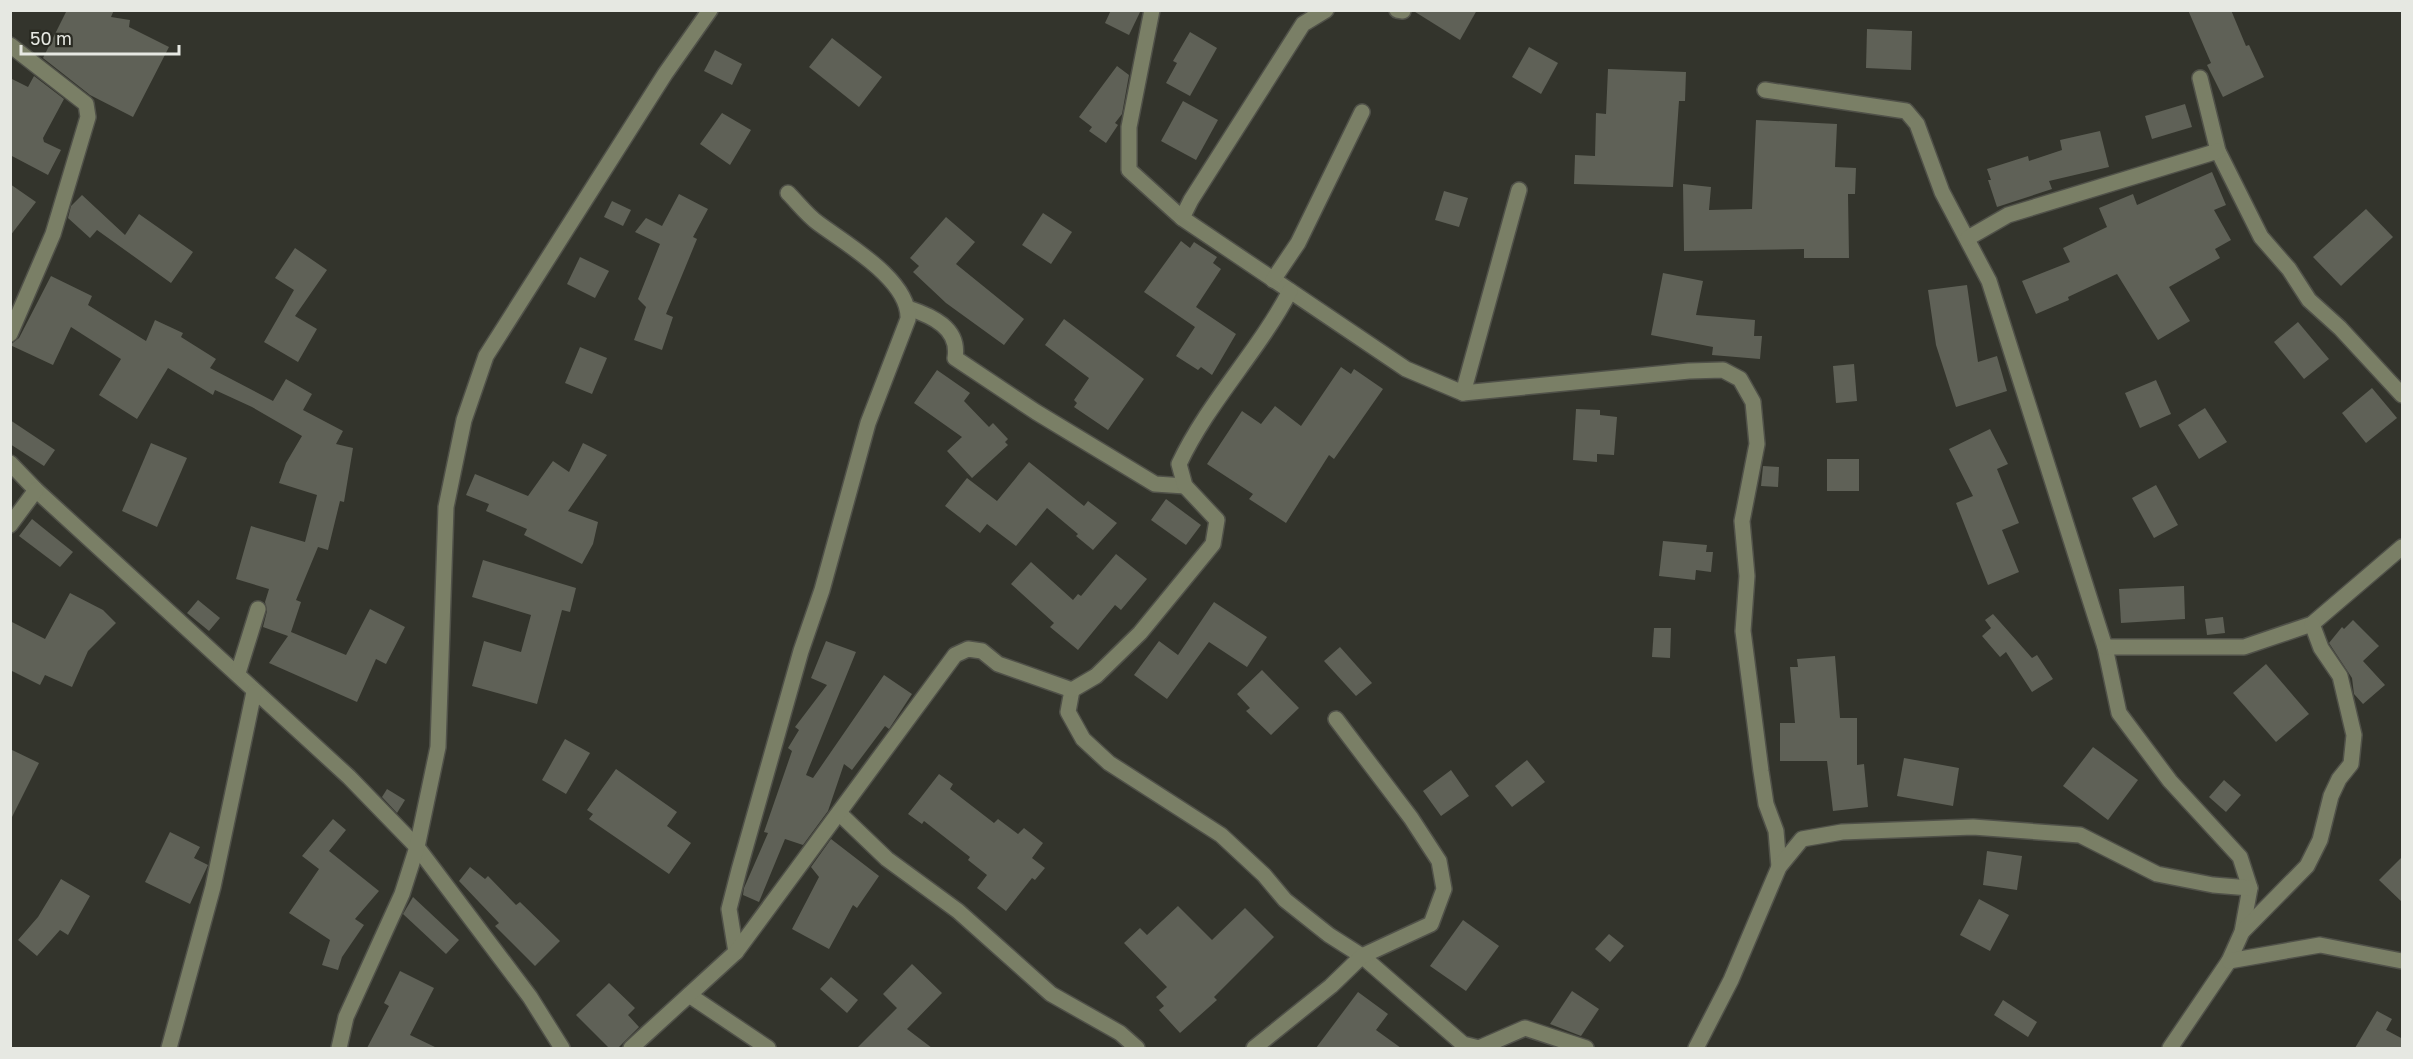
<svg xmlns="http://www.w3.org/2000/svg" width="2413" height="1059" font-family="'Golos Text',sans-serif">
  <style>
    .building { fill: #5f6157 }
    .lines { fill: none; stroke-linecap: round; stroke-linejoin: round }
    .minor-casing { stroke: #505149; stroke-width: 18 }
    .minor { stroke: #7a7f66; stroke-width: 15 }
  </style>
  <rect width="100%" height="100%" fill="#33342c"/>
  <g class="building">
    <path d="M67 10H114L111 17 130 20 129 27 169 47 133 117 90 95 43 58Z"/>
    <path d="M1111 10H1141L1129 35 1105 23Z"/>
    <path d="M1412 10H1477L1460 40Z"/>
    <path d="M2188 10H2231L2246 46 2249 45 2264 77 2223 97 2207 65 2211 63Z"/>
    <path d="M1867 29 1912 31 1911 70 1866 68Z"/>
    <path d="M1190 32 1217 48 1190 96 1166 83 1177 63 1173 61Z"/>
    <path d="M832 38 882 77 859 107 809 67Z"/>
    <path d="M1529 47 1558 63 1541 94 1512 77Z"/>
    <path d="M715 50 742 64 732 85 704 71Z"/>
    <path d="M1117 66 1129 75 1122 114 1115 123 1118 125 1106 143 1089 131 1092 127 1079 117Z"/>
    <path d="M1608 69 1686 72 1685 101H1679L1673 187 1574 184 1575 155 1595 156 1596 113 1606 114Z"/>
    <path d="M34 76 64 99 43 138 44 142 61 150 48 175 10 155V78L28 87Z"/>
    <path d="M1183 101 1218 120 1196 160 1161 141Z"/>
    <path d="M2185 104 2192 127 2152 139 2145 116Z"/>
    <path d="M722 113 751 130 730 165 700 144Z"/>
    <path d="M1756 120 1837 124 1835 167 1856 168 1855 194H1848L1849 258H1804V249L1684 251 1683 184 1711 187 1709 210 1752 209Z"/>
    <path d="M2100 131 2109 167 2049 181 2052 189 1997 207 1988 180H1991L1987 169 2028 156 2029 161 2062 150 2060 140Z"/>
    <path d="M2212 172 2226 205 2214 210 2231 240 2215 249 2220 258 2169 287 2190 321 2158 340 2117 274 2068 297 2069 300 2036 314 2022 281 2070 262 2063 248 2107 227 2099 208 2133 194 2137 205Z"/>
    <path d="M10 184 36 202 10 236Z"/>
    <path d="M1444 191 1468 198 1459 227 1435 220Z"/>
    <path d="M679 194 708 209 693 237 697 239 666 314 673 317 662 350 634 340 646 307 638 299 660 244 635 232 646 218 662 226Z"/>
    <path d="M82 195 125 235 139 214 193 252 171 283 97 230 90 238 68 218 71 206Z"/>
    <path d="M612 201 631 210 623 226 604 217Z"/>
    <path d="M2366 209 2393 237 2341 286 2313 257Z"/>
    <path d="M1043 213 1072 232 1051 264 1022 245Z"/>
    <path d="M946 217 975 242 956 264 1024 319 1004 345 946 303 913 272 919 266 910 258Z"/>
    <path d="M1181 241 1190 248 1194 242 1217 257 1213 263 1221 269 1196 307 1236 334 1212 375 1201 367 1198 370 1176 356 1195 327 1144 292Z"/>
    <path d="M295 248 327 270 295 316 317 329 298 362 264 342 294 290 275 278Z"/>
    <path d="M580 257 609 271 595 298 567 284Z"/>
    <path d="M1663 273 1703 281 1696 315 1755 320 1754 336H1762L1760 359 1712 355 1713 347 1651 335Z"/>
    <path d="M51 276 92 296 88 305 146 341 155 320 183 333 181 337 216 359 210 368 273 401 286 379 312 394 303 410 343 431 336 444 353 448 344 502 340 501 328 550 318 547 296 600 301 602 291 632 346 655 370 609 405 627 386 664 376 659 357 702 269 663 288 636 263 627 267 611 265 602 269 589 236 579 251 526 305 542 317 495 279 483 286 463 302 436 252 407 215 390 213 395 168 368 137 419 99 395 121 359 71 327 53 365 10 345 19 338Z"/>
    <path d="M1967 285 1978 362 1997 356 2007 391 1956 407 1936 345 1928 290Z"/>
    <path d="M1064 319 1144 379 1108 430 1074 407 1077 403 1074 400 1089 378 1045 345Z"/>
    <path d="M2298 322 2329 359 2304 379 2274 342Z"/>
    <path d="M580 347 607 358 592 394 565 383Z"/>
    <path d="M1854 364 1857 401 1836 403 1833 366Z"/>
    <path d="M1341 367 1351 374 1354 369 1383 389 1334 459 1329 455 1286 523 1249 499 1253 494 1207 464 1242 411 1261 424 1275 406 1301 426Z"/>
    <path d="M937 370 970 393 964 401 989 427 993 423 1008 439 1005 442 1008 445 972 478 947 451 962 437 914 403Z"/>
    <path d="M2156 380 2171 414 2140 428 2125 393Z"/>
    <path d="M2372 388 2397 418 2366 443 2342 413Z"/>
    <path d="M2205 408 2227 442 2199 459 2178 425Z"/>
    <path d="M1576 409 1600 410V415L1617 417 1614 455 1597 454V462L1573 460Z"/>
    <path d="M10 420 55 450 44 466 10 444Z"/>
    <path d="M1990 429 2008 464 1997 469 2019 523 2002 530 2019 572 1988 585 1956 503 1973 496 1949 449Z"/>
    <path d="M151 443 187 458 157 527 122 511Z"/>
    <path d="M583 443 607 455 568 511 598 522 593 544 582 564 524 535 527 529 486 511 489 504 466 495 475 474 528 496 553 461 569 472Z"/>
    <rect x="1827" y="459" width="32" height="32"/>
    <path d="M1029 462 1084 506 1088 501 1117 523 1093 550 1076 536 1078 534 1047 508 1016 546 987 524 980 533 945 506 967 478 997 501Z"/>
    <path d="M1763 466 1779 467 1778 487 1761 486Z"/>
    <path d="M2156 485 2178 525 2154 538 2132 498Z"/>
    <path d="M1166 499 1201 525 1186 545 1151 520Z"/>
    <path d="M32 519 73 552 60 567 19 536Z"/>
    <path d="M1663 541 1707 545 1706 552H1713L1711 572 1696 570 1695 580 1659 576Z"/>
    <path d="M1116 554 1147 579 1121 610 1115 605 1078 650 1050 627 1054 623 1011 584 1031 562 1073 600 1078 594 1081 596Z"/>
    <path d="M483 560 576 588 570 612 562 610 537 704 472 686 484 641 521 652 531 615 472 597Z"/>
    <path d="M2184 586 2185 619 2121 623 2119 589Z"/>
    <path d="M70 593 103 610 116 623 88 651 72 687 45 675 40 685 10 670V621L45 639Z"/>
    <path d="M198 600 220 618 209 631 187 613Z"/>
    <path d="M1214 602 1267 637 1247 667 1209 642 1167 699 1134 675 1159 641 1178 655Z"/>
    <path d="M1993 614 2032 658 2037 655 2053 679 2032 692 2006 652 2000 657 1982 636 1991 628 1985 620Z"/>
    <path d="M2223 617 2225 633 2207 635 2205 619Z"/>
    <path d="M2353 620 2379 646 2363 661 2385 685 2363 704 2354 694 2352 678 2329 643 2342 627 2344 629Z"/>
    <path d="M1654 628H1671L1670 658 1652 657Z"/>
    <path d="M826 641 856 652 806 775 813 778 884 675 912 694 889 729 885 726 852 770 844 764 828 811 803 845 785 839 759 902 743 895 744 888 768 833 764 832 792 751 788 748 799 730 795 727 827 685 811 678Z"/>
    <path d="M1340 647 1372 683 1356 696 1324 661Z"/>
    <path d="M1835 656 1840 718H1857V765L1864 764 1868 807 1833 811 1827 761H1780V723H1795L1790 667H1798L1797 659Z"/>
    <path d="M2266 664 2309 714 2276 742 2233 693Z"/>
    <path d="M1262 670 1299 708 1271 735 1246 711 1250 708 1237 694Z"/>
    <path d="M565 739 590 753 566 794 542 780Z"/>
    <path d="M2093 747 2138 780 2108 820 2063 786Z"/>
    <path d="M10 749 39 763 10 821Z"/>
    <path d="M1904 758 1959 768 1953 806 1897 796Z"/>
    <path d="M1527 760 1545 782 1512 807 1495 786Z"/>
    <path d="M616 769 677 812 667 826 691 843 669 874 589 819 593 814 587 810Z"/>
    <path d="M1451 770 1469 796 1441 816 1423 791Z"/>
    <path d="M939 774 953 784 950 789 994 823 998 819 1018 834 1024 828 1043 843 1032 858 1045 868 1035 880 1032 878 1006 911 977 888 987 875 968 860 970 857 924 821 922 824 908 814Z"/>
    <path d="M2224 780 2241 795 2226 812 2209 797Z"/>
    <path d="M387 789 405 800 397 813 382 797Z"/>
    <path d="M333 819 346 830 329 851 379 891 355 919 364 925 342 957 338 970 322 965 330 940 289 913 319 869 302 856Z"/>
    <path d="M170 832 200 847 194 858 208 865 190 904 145 882Z"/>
    <path d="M831 839 879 876 857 908 853 905 829 949 792 929 819 877 811 867Z"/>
    <path d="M1987 851 2022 856 2017 890 1983 885Z"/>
    <path d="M2403 856V903L2379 880Z"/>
    <path d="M470 867 485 879 488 876 516 905 520 902 560 941 535 966 495 926 499 923 459 881Z"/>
    <path d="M61 879 90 896 68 935 60 930 37 956 18 940 38 917Z"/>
    <path d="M413 897 459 940 446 954 403 914Z"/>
    <path d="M1979 899 2009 915 1990 951 1960 935Z"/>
    <path d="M1178 906 1212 940 1245 908 1274 937 1214 997 1217 1000 1180 1033 1159 1010 1164 1006 1156 997 1167 987 1124 943 1140 928 1147 935Z"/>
    <path d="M1463 920 1499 946 1466 991 1430 966Z"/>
    <path d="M1609 934 1624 946 1610 962 1595 949Z"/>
    <path d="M912 964 942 993 907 1029 932 1048H857L897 1008 883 994Z"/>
    <path d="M400 971 434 988 410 1035 437 1048H367L389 1006 384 1003Z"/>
    <path d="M831 977 858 1000 847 1013 820 989Z"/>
    <path d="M609 983 635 1008 628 1015 639 1027 618 1048H609L576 1015Z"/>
    <path d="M1572 991 1599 1009 1581 1036 1550 1024Z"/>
    <path d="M1358 992 1388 1014 1376 1030 1401 1048H1316Z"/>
    <path d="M2003 1000 2037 1022 2028 1037 1994 1015Z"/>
    <path d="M2377 1011 2392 1019 2386 1030 2403 1039V1048H2355Z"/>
  </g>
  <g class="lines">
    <defs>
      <g id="minor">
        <path d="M1152 10 1129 127V170L1182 218"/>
        <path d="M1326 10 1303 24 1191 200 1182 218 1406 369 1463 393 1689 371 1723 370 1740 379 1753 402 1757 444 1742 521 1747 576 1743 631 1761 771 1766 804 1776 831 1779 867"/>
        <path d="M1397 10 1403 11"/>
        <path d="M10 45 86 104 88 117 53 234 10 334"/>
        <path d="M2200 78 2218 151 2261 237 2289 269 2309 300 2340 328 2402 395"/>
        <path d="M1765 90 1906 111 1917 124 1942 192 1989 281 2105 647 2119 713 2170 781 2240 857 2250 888 2242 932 2229 961 2170 1048"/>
        <path d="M1968 238 2008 215 2218 151"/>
        <path d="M1273 280 1298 243 1362 112"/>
        <path d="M908 308C932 316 960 328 955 358L1036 412 1155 484 1185 486"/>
        <path d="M1463 393 1519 190"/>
        <path d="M10 463 36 490 349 777 417 847 530 997 562 1048"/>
        <path d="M10 525 36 490"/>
        <path d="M2105 647H2244L2312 624 2402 547"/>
        <path d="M238 673 258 609"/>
        <path d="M1072 690 1068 712 1083 739 1109 763 1221 835 1264 875 1285 900 1329 935 1362 956 1463 1044 1479 1048 1525 1028 1586 1048"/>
        <path d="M839 813 887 859 958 911 1051 994 1120 1033 1137 1048"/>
        <path d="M2242 932 2307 866 2320 840 2331 796 2339 779 2351 764 2354 735 2340 676 2321 648 2312 624"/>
        <path d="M736 952 729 909 739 870 801 651 822 590 868 423 908 319C910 280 846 244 818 223 807 215 798 203 788 193"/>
        <path d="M2229 961 2320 945 2402 961"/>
        <path d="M689 995 768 1048"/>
        <path d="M169 1048 213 887 254 692"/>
        <path d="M339 1048 346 1017 402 894 417 847 438 747 446 507 464 420 486 356 665 74 710 10"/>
        <path d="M631 1048 736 952 955 655 968 649 982 651 998 664 1072 690 1096 676 1140 633 1213 544 1217 520 1185 486 1179 464C1208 402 1258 352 1290 291"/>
        <path d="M1254 1048 1331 986 1362 956 1431 924 1444 889 1439 861 1411 818 1336 719"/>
        <path d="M1696 1048 1731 980 1779 867 1802 839 1842 832 1973 827 2080 835 2157 874 2213 885 2250 888"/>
      </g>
    </defs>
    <use href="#minor" class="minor-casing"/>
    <use href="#minor" class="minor"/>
  </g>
  <rect width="2413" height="1059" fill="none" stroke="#e6e8e2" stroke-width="24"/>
  <path d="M21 45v9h158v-9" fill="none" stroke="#e6e8e2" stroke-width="3"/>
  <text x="30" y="45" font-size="18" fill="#e6e8e2" stroke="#292a22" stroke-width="4.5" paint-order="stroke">50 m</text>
</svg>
